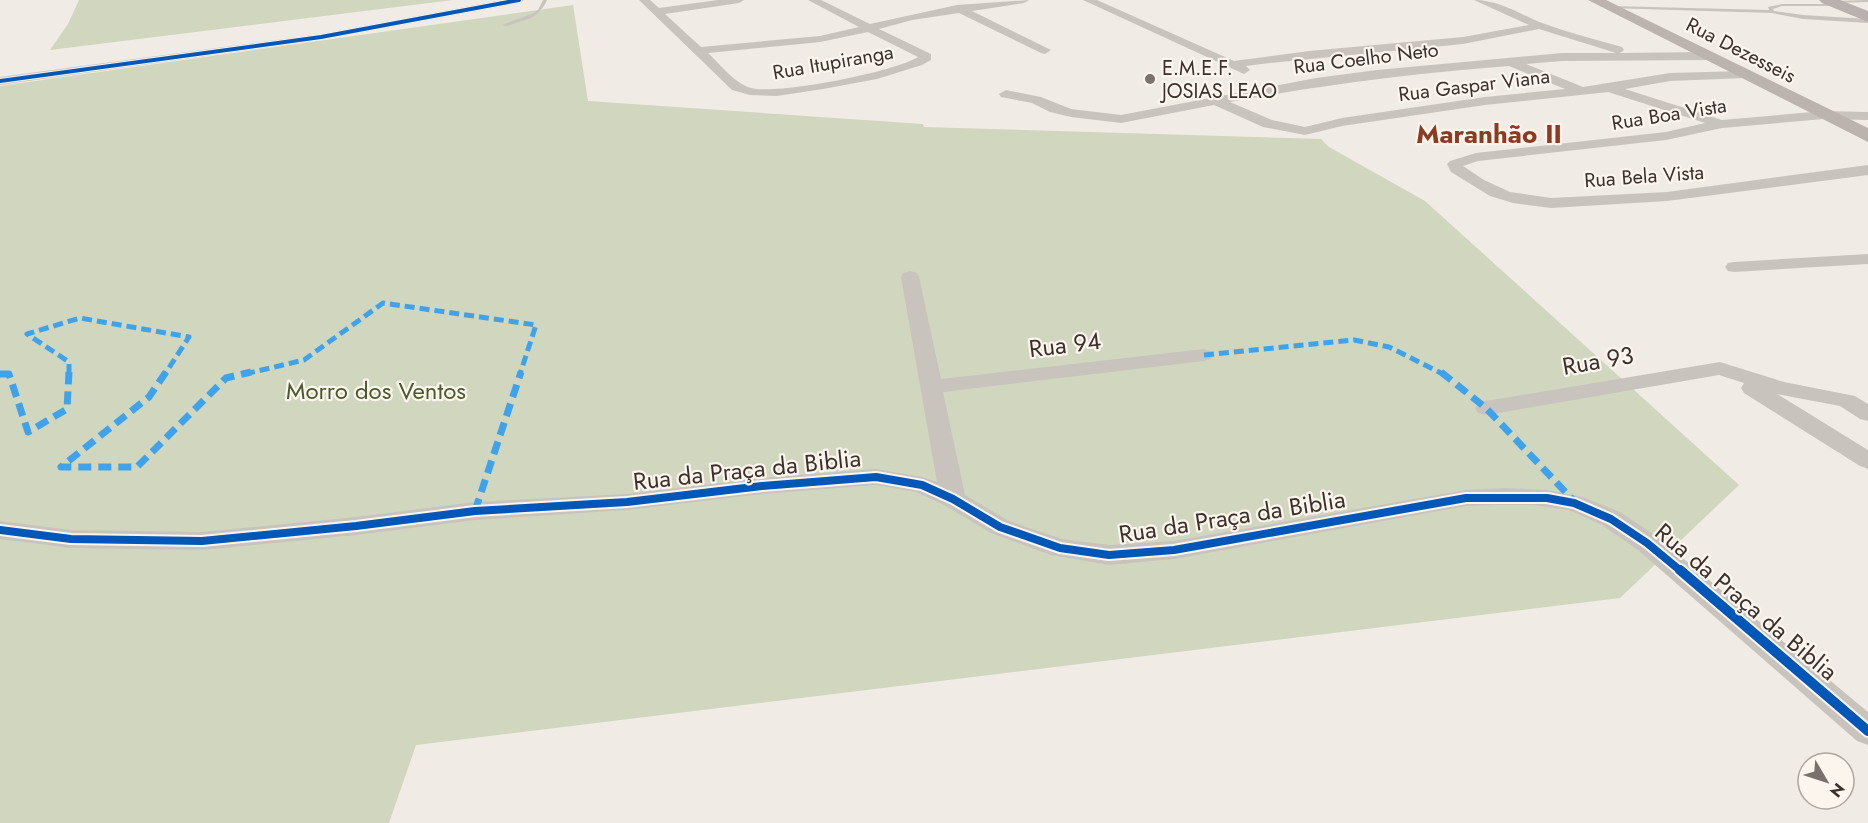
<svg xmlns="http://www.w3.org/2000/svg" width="1868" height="823" font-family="Jost,sans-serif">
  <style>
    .green { fill: #d1d6bf }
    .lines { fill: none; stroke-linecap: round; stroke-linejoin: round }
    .service { fill: #c9c3be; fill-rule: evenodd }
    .minor { fill: #c9c3be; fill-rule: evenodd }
    .secondary { fill: #bab3ae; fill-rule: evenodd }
    .primary { fill: #b8b1ad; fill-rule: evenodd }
    .quiet-far1 { stroke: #3fa3eb; stroke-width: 5; stroke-dasharray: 10 5; stroke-linecap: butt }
    .quiet { stroke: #3fa3eb; stroke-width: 7; stroke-dasharray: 13 7; stroke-linecap: butt }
    .cycleway-far2-casing { stroke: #fbf5ee; stroke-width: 6 }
    .cycleway-far1-casing { stroke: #fbf5ee; stroke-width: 12 }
    .cycleway-casing { stroke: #fbf5ee; stroke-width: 14 }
    .cycleway-far2 { stroke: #0057b8; stroke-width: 4 }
    .cycleway-far1 { stroke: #0057b8; stroke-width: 8 }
    .cycleway { stroke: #0057b8; stroke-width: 10 }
    .poi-dot { fill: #7a716c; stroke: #fbf5ee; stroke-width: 2 }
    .labels { text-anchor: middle; stroke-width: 4.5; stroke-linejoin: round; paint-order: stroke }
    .far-street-label { font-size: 20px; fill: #3b302b; stroke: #fbf5ee }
    .far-poi-label { font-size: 20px; fill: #3b302b; stroke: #fbf5ee; text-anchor: start }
    .street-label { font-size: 24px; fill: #3b302b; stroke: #fbf5ee }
    .park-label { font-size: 24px; fill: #4a5a2e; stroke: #fbf5ee }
    .far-district-label { font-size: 26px; font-weight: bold; fill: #8c3b22; stroke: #fbf5ee }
  </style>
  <rect width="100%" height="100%" fill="#f0ebe5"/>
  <g class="green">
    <path d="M79 0H453L50 50 68 24Z"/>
    <path d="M573 5 588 101 923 124 924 127 1321 139 1329 147 1425 201 1739 485 1620 598 416 745 389 823H0V86Z"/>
  </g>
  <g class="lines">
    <g class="service">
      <path d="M543 0H547C538 20 526 19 507 26L502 25 534 13 538 10Z"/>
      <path d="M1868 0V2L1832 3 1830 2 1832 1Z"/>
      <path d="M1782 4H1839L1841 6H1782L1773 9 1774 11 1803 15 1868 19V23L1803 19 1772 13 1610 8 1608 7 1610 6 1769 10 1768 7Z"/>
    </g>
    <g class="minor">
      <path d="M502 0H524L519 3 321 40 0 85V77L321 34Z"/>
      <path d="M639 0H650L659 8 718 0H744L739 3 665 14 701 47 820 36 859 27 808 0H821L870 24 957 5 1029 0 1024 3 972 11 1051 50 1045 54 1041 53 959 13 912 20 879 29 931 54V60L922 65 877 79 823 89 777 96 750 95 732 90ZM868 32 918 57C894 72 778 95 751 88 734 83 721 65 708 53L820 42Z"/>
      <path d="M1083 0H1097L1234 61 1309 51 1463 37 1529 25 1474 0C1501 0 1520 15 1545 24 1570 33 1597 40 1622 47L1624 50 1620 53 1706 52 1712 56 1706 60 1562 61 1526 64 1583 87 1670 73 1743 71 1747 72 1749 75 1747 78 1670 81 1625 89 1722 120 1824 111 1868 112V120L1824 119 1722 128 1666 140 1478 161 1463 166 1484 180 1510 192 1551 198 1667 192 1868 165V175L1667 201 1551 208 1513 203 1490 196 1451 172 1447 164 1450 161 1476 153 1666 132 1705 123 1608 92 1485 105 1342 126 1305 135 1263 127 1214 105 1121 123 1071 117 1050 112 1032 103 1001 97 999 94 1006 90 1041 97 1071 109 1121 115 1316 78 1377 70 1562 53H1616L1539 29 1463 44 1270 63 1246 66 1250 70 1244 74ZM1509 66 1565 89 1485 97 1342 118 1305 127 1272 120 1230 102C1322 85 1415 73 1509 66Z"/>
      <path d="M1868 254V264L1734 272 1728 271 1725 267 1728 263 1734 262Z"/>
      <path d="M910 271 917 273 919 277 941 379 1204 349 1211 351 1214 355 1211 359 1204 361 943 392 965 495 1009 521 1062 539 1109 545 1174 541 1466 490 1506 488 1547 490 1583 497 1620 512 1656 536 1868 712V745L1857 741 1638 550 1602 525 1569 510 1534 505H1493L1466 506 1174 559 1109 565 1051 555 991 533 944 505 916 492 876 485 762 494 627 510 475 520 356 535 202 550 71 548 0 539V521L71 530 202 532 356 517 475 502 627 494 762 478 876 469 922 477 937 482 901 277 903 273Z"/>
      <path d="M1720 362 1784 382 1855 396 1868 404V421L1860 419 1840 406 1777 394 1868 450V469L1860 466 1744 393 1741 388 1744 383 1719 375 1486 415 1478 413 1475 408 1478 403 1486 401Z"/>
    </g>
    <path class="secondary" d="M1588 0H1606L1868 128V142Z"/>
    <path class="primary" d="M1819 0H1840L1868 11V22L1822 3Z"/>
    <g class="quiet-far1">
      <path d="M1204 355 1354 340 1389 347 1443 374"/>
      <path d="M69 374V362L27 334 80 318 189 337 165 374"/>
      <path d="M245 374 304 360 383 303 536 325 520 374"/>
    </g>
    <g class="quiet">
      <path d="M166 372 149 397 61 467H137L226 378 251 372"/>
      <path d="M1441 372 1486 408 1574 501"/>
      <path d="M0 374H9L28 432 67 409 69 372"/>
      <path d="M475 511 521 372"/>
    </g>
    <defs>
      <path id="cycleway-far2" d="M0 81 321 37 519 0"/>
      <path id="cycleway-far1" d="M0 530 71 539 202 541 356 526 475 511 627 502 762 486 876 477 922 485 953 499 1000 527 1060 548 1109 555 1174 550 1466 498H1547L1574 503 1611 519 1647 543 1682 572"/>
      <path id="cycleway" d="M1680 570 1868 731"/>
    </defs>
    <use href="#cycleway-far2" class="cycleway-far2-casing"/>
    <use href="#cycleway-far1" class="cycleway-far1-casing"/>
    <use href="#cycleway" class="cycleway-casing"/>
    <use href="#cycleway-far2" class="cycleway-far2"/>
    <use href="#cycleway-far1" class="cycleway-far1"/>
    <use href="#cycleway" class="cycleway"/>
  </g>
  <circle class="poi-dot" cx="1150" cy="79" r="6"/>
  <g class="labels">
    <g class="far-street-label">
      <text transform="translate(1741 50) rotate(27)" y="7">Rua Dezesseis</text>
      <text transform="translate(1366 58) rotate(-7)" y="7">Rua Coelho Neto</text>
      <text transform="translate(833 62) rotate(-10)" y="7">Rua Itupiranga</text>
      <text transform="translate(1474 85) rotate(-7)" y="7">Rua Gaspar Viana</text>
      <text transform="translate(1669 114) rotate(-9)" y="7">Rua Boa Vista</text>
      <text transform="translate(1644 176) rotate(-4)" y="7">Rua Bela Vista</text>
    </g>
    <g class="far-poi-label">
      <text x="1162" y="75">E.M.E.F.<tspan x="1162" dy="23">JOSIAS LEAO</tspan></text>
    </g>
    <g class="street-label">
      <text transform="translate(1065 345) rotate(-7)" y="8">Rua 94</text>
      <text transform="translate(1598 361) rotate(-10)" y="8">Rua 93</text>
      <text transform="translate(747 470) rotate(-6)" y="8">Rua da Praça da Biblia</text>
      <text transform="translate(1232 517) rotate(-9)" y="8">Rua da Praça da Biblia</text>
      <text transform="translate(1746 602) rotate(40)" y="8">Rua da Praça da Biblia</text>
    </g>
    <g class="park-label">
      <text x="376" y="399">Morro dos Ventos</text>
    </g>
    <g class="far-district-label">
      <text x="1489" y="143">Maranhão II</text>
    </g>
  </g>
  <g transform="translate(1826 781) rotate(129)"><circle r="28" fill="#fbf5ee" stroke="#aea6a0" stroke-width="1.5"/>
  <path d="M0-4.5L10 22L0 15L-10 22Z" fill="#7a716c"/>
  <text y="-9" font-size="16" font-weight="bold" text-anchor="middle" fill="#3b302b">N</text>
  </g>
</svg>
